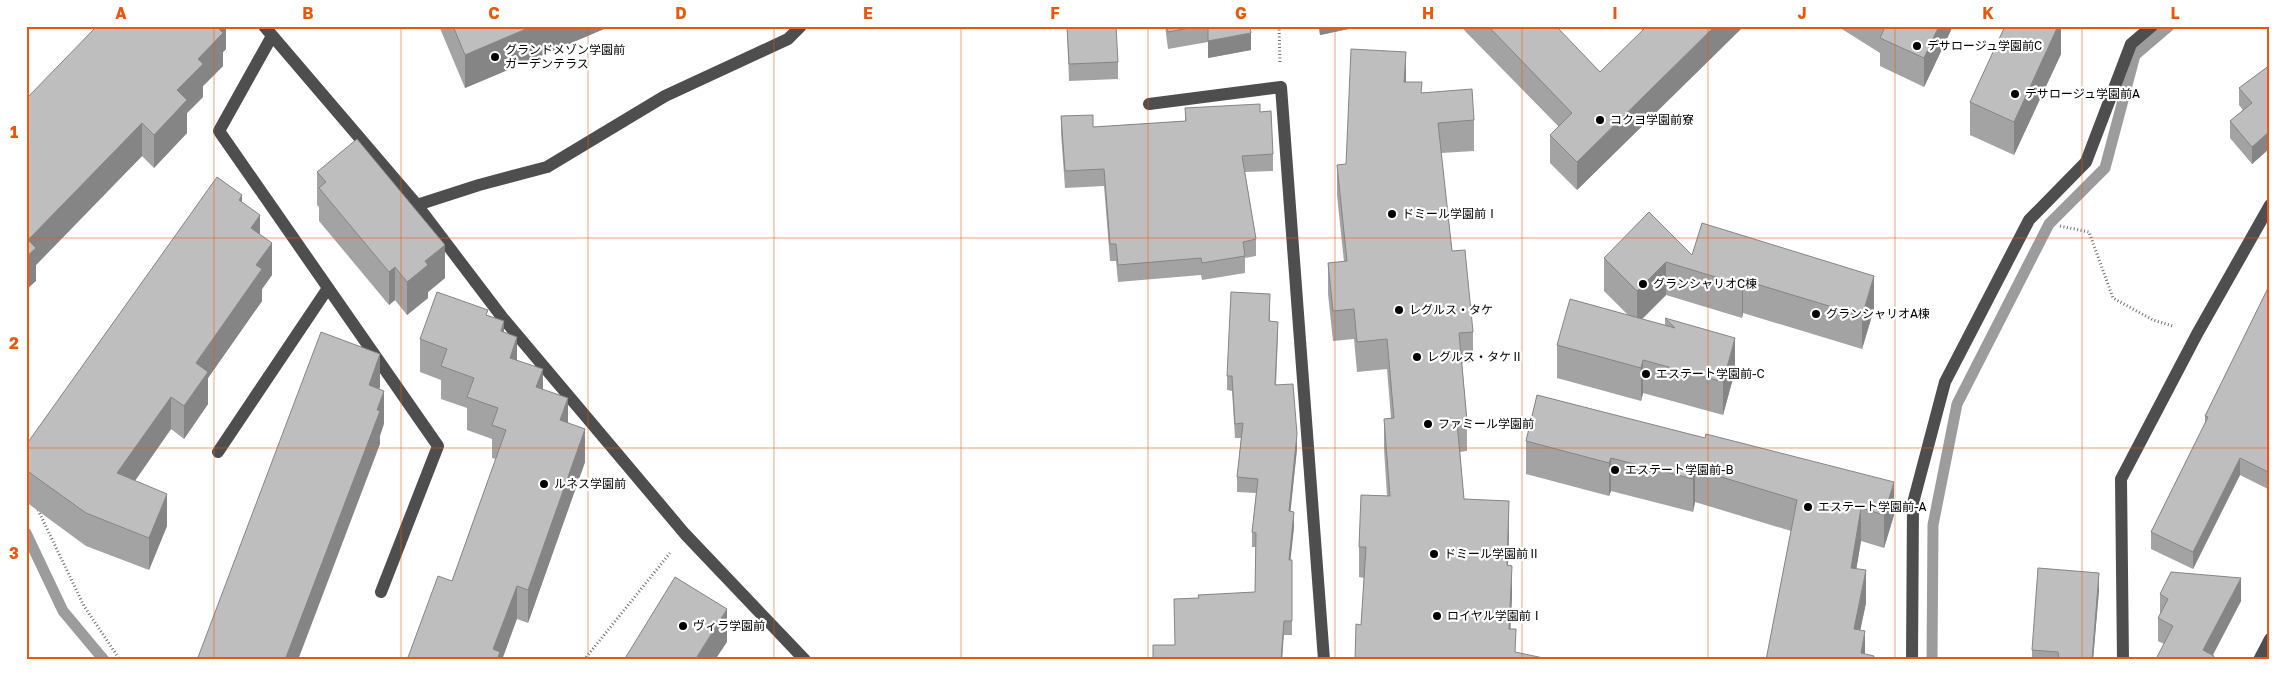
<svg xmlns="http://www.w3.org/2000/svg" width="2296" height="686" font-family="'Golos Text','Noto Sans JP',sans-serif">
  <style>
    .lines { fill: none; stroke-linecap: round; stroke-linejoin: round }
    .stream { stroke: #9c9c9c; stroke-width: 11 }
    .path { stroke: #707070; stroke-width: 3; stroke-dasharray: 1 2.5; stroke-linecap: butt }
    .minor { stroke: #4e4e4e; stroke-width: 12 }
    .wall { fill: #a3a3a3 }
    .shaded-wall { fill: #858585 }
    .building { fill: #bebebe; stroke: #858585 }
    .grid { fill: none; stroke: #e8590c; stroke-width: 1; stroke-opacity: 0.55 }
    .poi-dot { fill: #000; stroke: #fff; stroke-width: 2 }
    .labels { text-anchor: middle; stroke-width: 4.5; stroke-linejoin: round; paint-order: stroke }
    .poi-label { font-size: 12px; fill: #000; stroke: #fff; text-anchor: start }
    .neatline { fill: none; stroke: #e8590c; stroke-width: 2 }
    .grid-label { font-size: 16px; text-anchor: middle; font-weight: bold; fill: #e8590c }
  </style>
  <rect width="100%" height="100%" fill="#fff"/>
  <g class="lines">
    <g class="stream">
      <path d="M26 533 63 611 104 660"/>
      <path d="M1932 660 1933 525 1957 404 2049 224 2105 168 2135 55 2169 26"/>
    </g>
    <g class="path">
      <path d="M1279 26 1280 63"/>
      <path d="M2060 226 2089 232 2113 298 2153 320 2173 326"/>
      <path d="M38 510 84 606 120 660"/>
      <path d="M584 660 670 553"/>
    </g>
    <g class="minor">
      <path d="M264 26 417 205 502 317 685 534 805 660"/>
      <path d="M272 36 219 131 438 446 381 592"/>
      <path d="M1149 104 1281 87 1324 660"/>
      <path d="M417 205 479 185 547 167 665 96 788 39 801 26"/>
      <path d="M218 452 328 288"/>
      <path d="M1912 660 1913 503 1945 382 2029 220 2086 162 2131 44 2152 26"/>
      <path d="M2123 660 2121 479 2197 334 2270 205"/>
      <path d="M2259 660 2270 639"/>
    </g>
  </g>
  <g class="wall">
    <path d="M226 26V49L223 52V66L203 86V97L187 113V133L154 168 142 156 36 265V281L26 99Z"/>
    <path d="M439 26H611L465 88Z"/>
    <path d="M1165 26H1250L1251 50 1208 58V42L1168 49Z"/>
    <path d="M1318 26H1363L1320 35Z"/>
    <path d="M1464 26H1558V29L1600 72 1643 31 1638 26H1744L1577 190 1550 163V135L1559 127 1464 30Z"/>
    <path d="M1837 26H1953L1924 87 1880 66V53Z"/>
    <path d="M2061 26V54L2014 155 1970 135V102Z"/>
    <path d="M1067 27 1118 62V79L1069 81Z"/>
    <path d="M2270 65V148L2252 164 2230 138V121L2243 110 2239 105V88Z"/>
    <path d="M1406 82 1422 93 1474 120V151L1441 153 1452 251 1473 332V362L1462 363 1467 421V451L1460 452 1464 499 1509 531 1508 565 1512 596 1510 629 1361 625 1364 578 1359 577V547L1387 496 1384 449V419L1391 418 1387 369 1357 372 1354 339 1333 341 1328 294V263L1344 262 1337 195V165L1346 164Z"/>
    <path d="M1185 108 1260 112 1273 154V171L1245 172 1256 239V256L1245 258V273L1202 280 1201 275 1118 282 1116 261H1110L1104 186 1065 188 1061 133V116L1093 127 1185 121Z"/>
    <path d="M317 172 445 278 428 292V298L407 315 395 300 389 305 319 221V207L317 205Z"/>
    <path d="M242 202 260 234 272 275 262 289V301L208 378V404L184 439 171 429 135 481 167 526 149 570 86 546 26 502V445Z"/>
    <path d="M1692 255 1874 309 1862 349 1743 313 1742 318 1666 295 1642 319 1665 325V318L1735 371 1723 415 1643 393 1641 401 1557 378V345L1628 315 1604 291V258Z"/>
    <path d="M2270 284V490L2240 475 2193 569 2151 549V532L2205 424V416Z"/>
    <path d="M1270 308V322L1278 336 1276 385 1297 449 1290 512 1294 527 1290 560H1292V635H1284L1282 660H1153L1175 645 1198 598 1255 592 1256 547H1252V532L1256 493 1237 492V477L1241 438H1235L1232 391 1227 390V376Z"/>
    <path d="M488 315 504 332 517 360 543 390 568 422 585 462 528 623 517 619 452 581 496 459 492 458V439L467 430V408L441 399V380L420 372V339Z"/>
    <path d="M1537 395 1894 515 1884 548 1861 541 1856 569 1866 603 1860 630 1865 654 1874 660H1766L1791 531 1695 502 1693 512 1611 491 1609 496 1526 474V441Z"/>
    <path d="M2099 590 2093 660H2032V650Z"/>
    <path d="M2160 594 2241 601 2213 655 2214 660H2156L2164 644 2158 641V618L2160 614Z"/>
  </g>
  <g class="shaded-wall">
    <path d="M216 26H226V49L223 52V66L203 86V97L187 113V133L154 168V135L177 90 198 59Z"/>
    <path d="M533 26H611L465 88V55Z"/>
    <path d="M1320 26H1363L1320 35Z"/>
    <path d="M1715 26H1744L1577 190V162Z"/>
    <path d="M1939 26H1953L1924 87V58Z"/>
    <path d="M2058 26H2061V54L2014 155V122Z"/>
    <path d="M1251 33V50L1208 58V41Z"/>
    <path d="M1406 52V82H1404Z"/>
    <path d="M142 123V156L36 265V281L26 290V257L28 240Z"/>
    <path d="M2270 131V148L2252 164V147Z"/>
    <path d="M242 195V227L239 200Z"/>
    <path d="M260 215V247L251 228Z"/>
    <path d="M272 243V275L262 289V301L208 378V404L184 439V406L196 363 256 265Z"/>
    <path d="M445 245V278L428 292V298L407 315V282L425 261Z"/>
    <path d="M1666 262V295L1637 324V291Z"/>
    <path d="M395 267V300L389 305V272Z"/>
    <path d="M1874 276V309L1862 349V316Z"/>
    <path d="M1743 280V313L1742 318V285Z"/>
    <path d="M504 321V354L501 331Z"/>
    <path d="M517 337V370L510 358Z"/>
    <path d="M1735 338V371L1723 415V382Z"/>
    <path d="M380 354V387L369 418V385Z"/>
    <path d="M1643 360V393L1641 401V368Z"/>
    <path d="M543 369V402L536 387Z"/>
    <path d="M384 391V424L380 436V444L298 660H285Z"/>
    <path d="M171 397V429L117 506V473Z"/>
    <path d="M568 398V431L560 420Z"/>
    <path d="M585 429V462L528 623V590Z"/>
    <path d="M1297 434V449L1289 526V511Z"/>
    <path d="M1611 458V491L1609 496V463Z"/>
    <path d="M2240 458V475L2193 569V552Z"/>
    <path d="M1695 469V502L1693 512V479Z"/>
    <path d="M1894 482V515L1884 548V515Z"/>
    <path d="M167 494V526L149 570V538Z"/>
    <path d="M1509 501V531L1507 596V565Z"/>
    <path d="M1861 508V541L1851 601V568Z"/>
    <path d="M1294 512V527L1289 574V560Z"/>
    <path d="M1512 566V596L1509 660V629Z"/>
    <path d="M1866 570V603L1854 660V629Z"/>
    <path d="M2099 573V590L2093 660H2092Z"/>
    <path d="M2241 578V601L2210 660 2203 650Z"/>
    <path d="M517 586V619L502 660H493V649Z"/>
    <path d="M727 609V642L715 660H695Z"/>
    <path d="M1284 621 1282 660H1281Z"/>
    <path d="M1865 631V660L1861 653Z"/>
  </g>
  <g class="building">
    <path d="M97 26H216L223 33 198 59 203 64 177 90 187 100 154 135 142 123 28 240 36 248 26 257V99Z"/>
    <path d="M453 26H533L465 55Z"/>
    <path d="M1090 26H1116L1118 62 1069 64 1067 27Z"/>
    <path d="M1167 26H1200L1168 32Z"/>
    <path d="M1208 26H1250L1251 33 1208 41Z"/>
    <path d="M1488 26H1556L1600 72 1647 26H1715L1577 162 1550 135 1572 113Z"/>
    <path d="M1884 26H1939L1924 58 1880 38 1885 27Z"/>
    <path d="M2005 26H2058L2014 122 1970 102Z"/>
    <path d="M1351 49 1406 52 1404 82H1422L1421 93 1472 89 1474 120 1438 123 1452 251 1465 250 1473 332 1459 333 1467 421 1457 422 1464 499 1509 501 1507 565 1512 566 1509 629H1516L1515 652 1553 660H1355L1356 624 1361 625 1366 547H1359L1361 495 1390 496 1384 419 1394 418 1387 339 1357 342 1354 309 1333 311 1328 263 1347 261 1337 165 1346 164Z"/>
    <path d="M2270 65V131L2252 147 2230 121 2252 103 2239 88Z"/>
    <path d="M1260 104V112L1271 111 1273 154 1242 156 1256 239 1243 242 1245 256 1202 263 1201 258 1118 265 1116 244H1110L1104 169 1065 171 1061 116 1093 115V127L1186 121 1185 108Z"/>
    <path d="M357 139 445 245 425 261 428 265 407 282 395 267 389 272 319 188 326 182 317 172Z"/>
    <path d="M217 177 242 195 239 200 260 215 251 228 272 243 256 265 262 269 196 363 208 372 184 406 171 397 117 473 167 494 149 538 86 513 26 470V445Z"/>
    <path d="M1649 212 1692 255 1702 223 1874 276 1862 316 1743 280 1742 285 1666 262 1637 291 1604 258Z"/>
    <path d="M2270 284V473L2240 458 2193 552 2151 532 2208 417 2205 416Z"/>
    <path d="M437 292 488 310 486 315 504 321 501 331 517 337 510 358 543 369 536 387 568 398 560 420 585 429 528 590 517 586 493 649 500 652 497 660H407L438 576 452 581 506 430 492 425 498 408 467 397 474 378 441 366 447 349 420 339Z"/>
    <path d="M1231 292 1270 294 1269 321 1278 322 1275 385 1293 384 1297 434 1289 511 1294 512 1289 560H1292V621H1284L1281 660H1153V645H1175L1174 599 1199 598 1198 595 1255 592 1256 533 1252 532 1258 479 1237 477 1243 423 1235 424 1232 376H1227Z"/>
    <path d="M1570 299 1675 328 1665 318 1735 338 1723 382 1643 360 1641 368 1557 345Z"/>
    <path d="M321 332 380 354 369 385 384 391 377 410 380 411 285 660H197Z"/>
    <path d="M1537 395 1705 438 1706 434 1894 482 1884 515 1861 508 1851 568 1866 570 1854 629 1865 631 1861 653 1874 656 1873 660H1766L1797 500 1695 469 1693 479 1611 458 1609 463 1526 441Z"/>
    <path d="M2038 568 2099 573 2092 660H2059L2058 652 2032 650Z"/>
    <path d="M2171 572 2241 578 2203 650 2214 656 2212 660H2159L2156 659 2173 626 2158 618 2168 599 2160 594Z"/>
    <path d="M675 577 727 609 695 660H624Z"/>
  </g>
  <path class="grid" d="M214 26V660M401 26V660M588 26V660M774 26V660M961 26V660M1148 26V660M1335 26V660M1522 26V660M1708 26V660M1895 26V660M2082 26V660M26 238H2270M26 448H2270"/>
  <g class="poi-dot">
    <circle cx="1917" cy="46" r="5"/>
    <circle cx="495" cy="57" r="5"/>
    <circle cx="2015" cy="94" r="5"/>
    <circle cx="1600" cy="120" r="5"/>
    <circle cx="1392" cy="214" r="5"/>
    <circle cx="1643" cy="284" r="5"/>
    <circle cx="1399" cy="310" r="5"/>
    <circle cx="1816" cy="314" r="5"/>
    <circle cx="1417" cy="357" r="5"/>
    <circle cx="1646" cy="374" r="5"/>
    <circle cx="1428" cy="424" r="5"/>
    <circle cx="1615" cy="470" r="5"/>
    <circle cx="544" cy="484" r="5"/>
    <circle cx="1808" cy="507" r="5"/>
    <circle cx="1434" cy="554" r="5"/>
    <circle cx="1437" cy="616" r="5"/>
    <circle cx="683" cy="626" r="5"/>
  </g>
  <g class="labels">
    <g class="poi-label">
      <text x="1927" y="50">デサロージュ学園前C</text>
      <text x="505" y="54">グランドメゾン学園前<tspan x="505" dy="14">ガーデンテラス</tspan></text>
      <text x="2025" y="98">デサロージュ学園前A</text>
      <text x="1610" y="124">コクヨ学園前寮</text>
      <text x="1402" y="218">ドミール学園前Ⅰ</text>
      <text x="1653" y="288">グランシャリオC棟</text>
      <text x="1409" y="314">レグルス・タケ</text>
      <text x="1826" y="318">グランシャリオA棟</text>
      <text x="1427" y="361">レグルス・タケⅡ</text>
      <text x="1656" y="378">エステート学園前-C</text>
      <text x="1438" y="428">ファミール学園前</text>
      <text x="1625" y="474">エステート学園前-B</text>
      <text x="554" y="488">ルネス学園前</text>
      <text x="1818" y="511">エステート学園前-A</text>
      <text x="1444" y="558">ドミール学園前Ⅱ</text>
      <text x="1447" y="620">ロイヤル学園前Ⅰ</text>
      <text x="693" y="630">ヴィラ学園前</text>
    </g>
  </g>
  <rect width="2296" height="686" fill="none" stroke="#ffffff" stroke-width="55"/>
  <rect x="28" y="28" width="2240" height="630" class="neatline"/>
  <g class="grid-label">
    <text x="121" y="19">A</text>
    <text x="308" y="19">B</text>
    <text x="494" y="19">C</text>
    <text x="681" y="19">D</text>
    <text x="868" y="19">E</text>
    <text x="1055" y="19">F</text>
    <text x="1241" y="19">G</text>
    <text x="1428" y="19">H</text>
    <text x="1615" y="19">I</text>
    <text x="1802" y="19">J</text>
    <text x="1988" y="19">K</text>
    <text x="2175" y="19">L</text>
    <text x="14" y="138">1</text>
    <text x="14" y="349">2</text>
    <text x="14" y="559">3</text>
  </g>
</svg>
